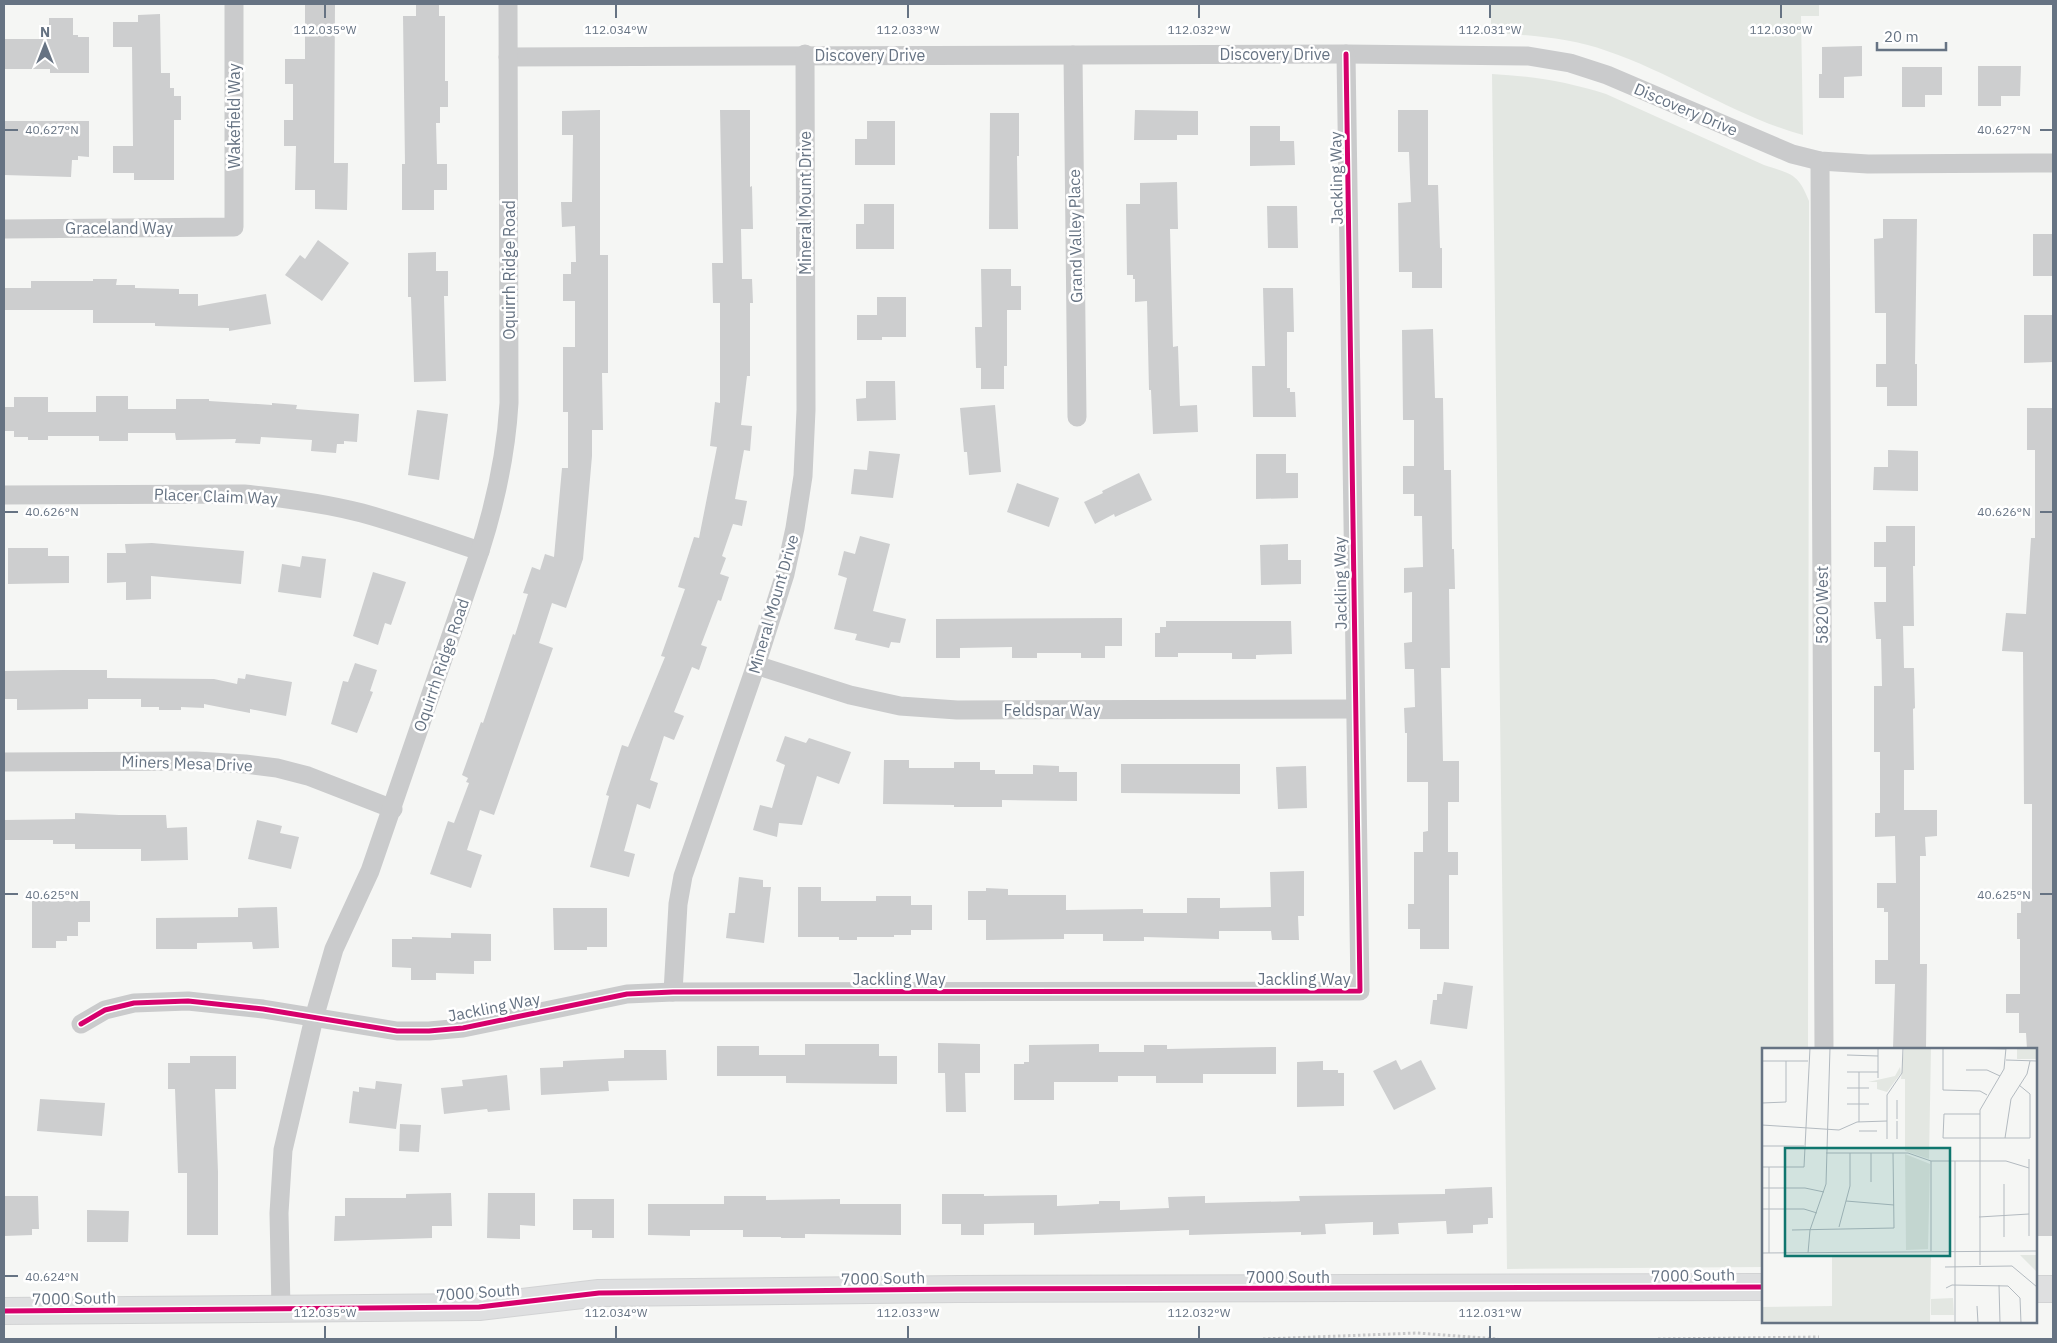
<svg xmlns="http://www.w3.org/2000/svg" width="2057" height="1343" font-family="'IBM Plex Sans',sans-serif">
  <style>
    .green { fill: #e3e7e2 }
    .building { fill: #cdcecf }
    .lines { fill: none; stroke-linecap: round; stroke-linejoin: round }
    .secondary-casing { stroke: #d2d3d4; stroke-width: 28 }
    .path { stroke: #c8c9ca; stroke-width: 3; stroke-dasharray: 2.5 2.5; stroke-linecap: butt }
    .street { stroke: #cacbcc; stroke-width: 19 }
    .secondary { stroke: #dedfe0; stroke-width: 26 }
    .cycleway-casing { stroke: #fff; stroke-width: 8 }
    .cycleway { stroke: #d6006c; stroke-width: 5 }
    .ticks { fill: none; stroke: #667383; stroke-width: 2 }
    .labels { text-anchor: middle; stroke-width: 5; stroke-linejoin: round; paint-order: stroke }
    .street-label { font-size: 16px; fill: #667383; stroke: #fff }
    .inset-road { fill: none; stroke: #b3bac0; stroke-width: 1 }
    .view { fill: #0f766e; fill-opacity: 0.15; stroke: #0f766e; stroke-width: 2.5 }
    .inset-edge { fill: none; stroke: #667383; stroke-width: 2.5 }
    .ticks-label { font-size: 12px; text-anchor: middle; fill: #667383; stroke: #fff; stroke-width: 5; stroke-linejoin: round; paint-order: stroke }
  </style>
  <rect width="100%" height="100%" fill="#f5f6f4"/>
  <g class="green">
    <path d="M1491 4H1819V16H1801L1803 135C1734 116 1675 74 1607 51 1570 38 1530 35 1491 33Z"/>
    <path d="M1492 74C1531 76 1568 82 1606 94L1764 165C1791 174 1798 173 1809 201L1808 1049H1763V1267L1507 1269Z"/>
  </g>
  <g class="building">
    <path d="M305 4H335L334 163H348L347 210 315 209V190H295L296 146H284V120H293V84H285V59H305Z"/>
    <path d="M416 4H439V16H445V81H448V107H440V123H436L437 164H447V190H434V210H402V164H405L403 16H416Z"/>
    <path d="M160 14 161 73H170V88H174V96H181V120H174V180H134V173H113V146H133L132 47H113V22H138V15Z"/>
    <path d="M49 18H73V35H78V37H89V73H50V69H4V39H49Z"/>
    <path d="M1862 46V76L1844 77V98H1819V74H1822V47Z"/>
    <path d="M1978 66H2021L2020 96H2001V106H1978Z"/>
    <path d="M1902 67H1942V95H1925V107H1902Z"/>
    <path d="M600 110V255H608V373H602L603 430H592V456L583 559 566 608 552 603 539 643 553 648 494 815 480 810 467 850 482 855 471 888 430 874 448 821 454 823 469 783 466 782 468 778 462 775 481 722 483 723 513 634 515 635 528 594 523 593 532 567 540 570 545 554 554 557 562 468H568V412H563V347H575V301H563V274H571V262H576L575 226 562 227 561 202H572L573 135H562V111Z"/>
    <path d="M720 110H750V187L752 186 753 229H741L742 279H752L753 303H750V376H747L741 425 752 426 750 451 744 450 735 499 747 501 742 526 733 524 722 556 726 558 720 574 729 577 721 601 718 600 701 645 707 647 699 670 692 667 674 712 684 716 674 740 664 736 650 780 658 783 650 809 637 804 624 851 635 854 629 877 590 867 609 796 606 795 622 745 628 747 665 657 661 656 685 589 678 587 694 537 699 538 717 447 710 446 715 402 720 403V303H713L712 263H723Z"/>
    <path d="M1135 110 1198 111V135H1177V140H1134Z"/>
    <path d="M1398 110H1428V185H1438L1440 248H1442V288H1412V272H1399L1398 203 1411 202 1409 152H1398Z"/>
    <path d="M990 113H1019V156H1017L1018 229H989Z"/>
    <path d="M4 121H89V157L78 156V160H72L71 177 4 175Z"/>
    <path d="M867 121H895V165H855V139H867Z"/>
    <path d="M1250 126H1280V141H1294L1295 165 1250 166Z"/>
    <path d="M1177 182 1178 229H1170L1173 347 1178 346 1180 406 1197 405 1198 432 1153 434 1151 390H1149L1147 301 1135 302V279H1133V275H1127L1126 204H1140V183Z"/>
    <path d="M864 204H894V249H856V224H864Z"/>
    <path d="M1267 206H1297L1298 248H1268Z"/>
    <path d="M1883 219H1917L1915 364H1917V406H1887V387H1876V364H1886V313H1875L1874 239 1883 238Z"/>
    <rect x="2033" y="234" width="20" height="42"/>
    <path d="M318 240 349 263 322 301 285 275 300 255 305 259Z"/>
    <path d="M436 252V271H448V296H444L446 381 414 382 411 297H408V253Z"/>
    <path d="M981 269H1011V286H1021V310H1007V366H1004V389H981V368H976L975 327H982Z"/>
    <path d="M93 279H117L116 285H135V288L179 289V294H198V306L266 294 271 324 229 331V328L155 326V323H93V310H4V288H31V281H93Z"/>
    <path d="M1263 288H1293L1294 332H1287V388H1290V392H1295L1296 417H1253L1252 366H1265Z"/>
    <path d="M877 297H906V337H882V340H857V315H877Z"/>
    <path d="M2024 315H2053V362L2024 363Z"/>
    <path d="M1433 329 1435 398H1443L1444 470H1451L1452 549H1454L1455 589H1449L1450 668H1441L1443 761H1459V802H1448V852H1458V875H1449V949H1420V929H1408V904H1414V852H1423V832L1428 831V782H1407V733H1405L1404 708 1415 707 1414 669H1405L1404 643 1412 642V592L1404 593V568L1423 567 1422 516H1414V494H1403V466H1414V420H1403L1402 330Z"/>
    <path d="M866 381H895L896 420 857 421 856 399 866 398Z"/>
    <path d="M96 396H128V409H176V399H209V401L272 405V403L297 405 296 409 359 414 357 442 344 441V444H337L336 453 311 451 312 440 261 437 260 444 235 443 236 439 176 440 175 433H128V441H99V436H48V440H28V437H14V431H4V407H14V397H48V412H96Z"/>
    <path d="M995 405 1001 472 969 475 967 452H964L960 408Z"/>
    <path d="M2027 408H2053V1236H2036V1049H2027L2026 1033H2019V1013H2006V994H2020V939H2017V913H2021V893H2032V804H2024L2023 652 2002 651 2006 613 2026 614 2031 538H2035V450H2027Z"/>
    <path d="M417 410 448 414 439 480 408 475Z"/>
    <path d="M1888 450 1918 451V491L1873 490 1874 467H1888Z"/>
    <path d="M869 451 900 454 893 498 851 494 854 469 867 470Z"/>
    <path d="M1256 454H1286V473H1298V498L1256 499Z"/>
    <path d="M1139 473 1152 500 1115 517 1114 514 1095 524 1084 502 1103 493 1102 491Z"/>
    <path d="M1017 483 1059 498 1049 527 1007 512Z"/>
    <path d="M1886 526H1915V566H1913L1914 626H1903L1904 668H1914L1915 708 1913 709 1914 770H1904V810H1937V836L1925 837 1926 856H1920V964H1927L1926 1049H1893L1895 984H1875V960H1888V912H1884V908H1877V883H1896L1895 836 1875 837V813H1880V752H1874V686H1882L1881 639H1876L1874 602H1886V567H1874V542H1886Z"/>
    <path d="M860 536 890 544 873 611 906 619 900 643 891 642 889 648 855 640 857 634 834 629 847 578 838 575 844 551 855 554Z"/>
    <path d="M152 543 244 551 241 584 151 576V599L126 600V582L107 583V553H126L125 544Z"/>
    <path d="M1288 544V560H1301V584L1261 585 1260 545Z"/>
    <path d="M8 548H48V556H69V583L8 584Z"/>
    <path d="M302 556 326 559 321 598 278 592 282 564 300 567Z"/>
    <path d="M373 572 406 582 391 625 385 623 378 645 353 636Z"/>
    <path d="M1122 618V646H1105V658H1081V653H1037V658H1012V647L960 648V658H936V619Z"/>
    <path d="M1166 621H1291L1292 654 1256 655V659H1232V653H1178V657H1155V633H1160V627H1166Z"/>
    <path d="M355 663 377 670 370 691 373 692 357 733 331 724 343 681 348 682Z"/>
    <path d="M63 670H107V678L214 679 237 684 238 678 245 679 246 674 292 682 286 716 250 709V713L204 704V708L181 707V710H159V707H141V699H88V709L17 710V699H4V671Z"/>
    <path d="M785 736 806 743 809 738 851 752 839 784 817 776 802 825 779 823 777 837 753 830 760 805 772 808 785 765 776 761Z"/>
    <path d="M884 760H909V768H954V762H980V770H995V774H1033V765L1059 766V772H1077V801L1002 800V807H954V805L883 804Z"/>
    <path d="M1121 764H1240V794L1121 793Z"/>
    <path d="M1306 766 1307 808 1278 809 1276 767Z"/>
    <path d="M75 813 119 815H166L167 828 187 827 188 860 141 861V849H75V844H53V840H4V820L75 819Z"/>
    <path d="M257 820 282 826 280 833 299 837 291 869 248 859Z"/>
    <path d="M1304 871V916H1298L1299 940H1272L1271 931H1219V939L1144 937V941H1103V934H1064V939L986 940V920H968V891H986V888L1008 889V895H1066V910L1143 909V913H1187V898H1220V908L1271 907 1270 872Z"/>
    <path d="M739 877 763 880V887H771L764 943 726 938 729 913H735Z"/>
    <path d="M798 887H821V901H876V896H911V905H932V930H911V935H894V937H857V940H839V937H798Z"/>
    <path d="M32 901H90V922H78V936H67V941H56V948H32Z"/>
    <path d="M277 907 279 948 253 949 252 942 197 943V949H156V918L238 917V908Z"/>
    <path d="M553 908H607V947H587V950H554Z"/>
    <path d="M451 933 491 934V961H474V974L436 973V980H411V968L392 967V939H412V937L451 938Z"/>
    <path d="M1444 982 1473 986 1467 1029 1430 1024 1433 1000H1437V994H1442Z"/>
    <path d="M938 1043 980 1044V1073H965L966 1112H946L945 1073H938Z"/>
    <path d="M805 1044H879V1056H897V1084L786 1083V1076H717V1046H759V1055H805Z"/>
    <path d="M1099 1044V1052H1144V1045H1167V1049L1276 1047V1074H1203V1083H1156V1076H1118V1082H1054V1100H1014V1064H1024V1062H1029V1045Z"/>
    <path d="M624 1050H666L667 1080 608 1081 609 1091 541 1095 540 1068 563 1067V1061L624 1058Z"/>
    <path d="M190 1056H236V1089H215L218 1172V1235H187V1173H178L175 1089H168V1063H190Z"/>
    <path d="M1396 1060 1401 1070 1421 1060 1436 1089 1394 1110 1373 1071Z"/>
    <path d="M1323 1061V1070H1338V1073H1344V1106L1297 1107V1062Z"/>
    <path d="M507 1075 510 1110 488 1112 487 1109 444 1114 441 1088 463 1086 462 1080Z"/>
    <path d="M376 1081 402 1084 396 1129 349 1123 353 1091 359 1092V1087L375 1089Z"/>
    <path d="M40 1099 105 1103 102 1136 37 1131Z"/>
    <path d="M400 1124 421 1125 419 1152 399 1151Z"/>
    <path d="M1492 1187 1493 1218H1488V1224L1473 1225V1233L1447 1234 1446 1221 1398 1223 1399 1234 1373 1235V1222L1325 1224 1326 1234 1301 1235V1232L1189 1235V1230L1034 1235V1223L984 1224V1235H961V1224H942V1194H984V1196L1057 1195V1206L1099 1204V1201H1120V1210L1169 1208 1168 1197 1205 1196V1203L1300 1201 1299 1196 1445 1194V1189Z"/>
    <path d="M451 1193 452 1226H432V1238L334 1241 335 1216H345V1198H406V1194Z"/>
    <path d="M488 1193H535V1226L520 1225V1239L487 1238Z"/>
    <path d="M4 1196H38L39 1229H32V1235L4 1236Z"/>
    <path d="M724 1196H766V1200L840 1199V1204H901V1235L805 1234V1238H781V1237H743V1230H690V1236L648 1235V1204H724Z"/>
    <path d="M573 1199H614V1238H592V1230H573Z"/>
    <path d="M87 1210 129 1211 128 1242H87Z"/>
  </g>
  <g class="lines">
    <defs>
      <g id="secondary">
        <path d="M2036 1289H2053"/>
        <path d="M4 1311 479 1307 599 1293 958 1289 1763 1287"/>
      </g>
    </defs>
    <use href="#secondary" class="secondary-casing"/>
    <g class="path">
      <path d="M1263 1339 1417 1333 1498 1339"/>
      <path d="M1658 1339 1819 1337"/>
    </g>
    <g class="street">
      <path d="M1073 55 1077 417"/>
      <path d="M508 57 1346 54 1528 56 1570 63 1607 75 1792 154 1820 161 1868 164 2053 163"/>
      <path d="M1820 161 1824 1049"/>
      <path d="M4 229 234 227V4"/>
      <path d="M4 495 244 494C284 498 323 503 362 513 402 524 441 538 480 551"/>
      <path d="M756 665 850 695 900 706 957 710 1355 709"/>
      <path d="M4 762 196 761 245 764 277 768 308 776 393 809"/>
      <path d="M673 992 678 904 683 876 756 665 785 574 795 528 803 476 806 410 805 54"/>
      <path d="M81 1024 105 1010 134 1003 188 1001 263 1009 397 1031H429L463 1028 627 994 673 992 1360 991 1346 54"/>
      <path d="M281 1309 279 1213 283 1150 314 1018 334 949 370 871 480 551C496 501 506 454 509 403L508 4"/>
    </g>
    <use href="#secondary" class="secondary"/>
    <defs>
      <g id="cycleway">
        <path d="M81 1024 105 1010 134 1003 188 1001 263 1009 397 1031H429L463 1028 627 994 673 992 1360 991 1346 54"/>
        <path d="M4 1311 479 1307 599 1293 958 1289 1763 1287"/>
      </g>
    </defs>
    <use href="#cycleway" class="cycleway-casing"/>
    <use href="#cycleway" class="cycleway"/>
  </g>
  <path class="ticks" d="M325 5V18M616 5V18M908 5V18M1199 5V18M1490 5V18M1781 5V18M5 130H18M2040 130H2052M5 512H18M2040 512H2052M5 894H18M2040 894H2052M5 1276H18M325 1326V1338M616 1326V1338M908 1326V1338M1199 1326V1338M1490 1326V1338"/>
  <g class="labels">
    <g class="street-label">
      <text x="1275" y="60">Discovery Drive</text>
      <text x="870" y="61">Discovery Drive</text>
      <text transform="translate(1686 109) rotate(23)" y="6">Discovery Drive</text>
      <text transform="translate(234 116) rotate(-90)" y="6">Wakefield Way</text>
      <text transform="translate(1336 178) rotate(-91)" y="6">Jackling Way</text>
      <text transform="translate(805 203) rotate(-90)" y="6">Mineral Mount Drive</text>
      <text x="119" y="234">Graceland Way</text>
      <text transform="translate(1075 236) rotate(-91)" y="6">Grand Valley Place</text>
      <text transform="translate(509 270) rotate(-90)" y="6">Oquirrh Ridge Road</text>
      <text transform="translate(216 496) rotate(2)" y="6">Placer Claim Way</text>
      <text transform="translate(1340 583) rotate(-91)" y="6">Jackling Way</text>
      <text transform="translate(773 604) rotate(-74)" y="6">Mineral Mount Drive</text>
      <text transform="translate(1822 605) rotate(-90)" y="6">5820 West</text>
      <text transform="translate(441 665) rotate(-71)" y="6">Oquirrh Ridge Road</text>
      <text x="1052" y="716">Feldspar Way</text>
      <text transform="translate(187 763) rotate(2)" y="6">Miners Mesa Drive</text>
      <text x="899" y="985">Jackling Way</text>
      <text x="1304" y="985">Jackling Way</text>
      <text transform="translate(494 1007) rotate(-11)" y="6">Jackling Way</text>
      <text transform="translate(1693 1275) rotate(-1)" y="6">7000 South</text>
      <text x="1288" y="1283">7000 South</text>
      <text transform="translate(883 1278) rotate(-1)" y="6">7000 South</text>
      <text transform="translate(478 1292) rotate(-4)" y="6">7000 South</text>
      <text transform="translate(74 1298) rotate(-1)" y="6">7000 South</text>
    </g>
  </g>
  <g transform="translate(1762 1048)">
    <rect width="275" height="275" fill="#f5f6f4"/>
    <path d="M142 0H169L167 111 143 103V31H139ZM255 0H275V11H255ZM138 19 139 25 125 44 115 41V34H106L133 28ZM143 106 168 116 166 201 144 202ZM258 207H275V224ZM70 208H169L168 275H0V259L70 258ZM191 250 192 267H169V251Z" fill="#e3e7e2"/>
    <path class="inset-road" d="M181 0V42L218 43 225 47M201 0 244 1M85 7 116 8M244 12 275 13M0 13H46M204 22H225L238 28M85 24H116M97 24V74M116 30V0M85 40H107M135 52V71M0 55 24 54V13M85 56H107M218 66H182L181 90H268V46L257 37M135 73V91M0 77 77 82 95 74 125 73M97 83H115M243 90 249 51 265 26 268 13M125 91V47L140 25 141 0M0 98H42M64 105H146L169 113H244L267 120M109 105V134M169 113V203M193 113V275M0 119H42L48 0M7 119V205M242 136V189M0 140H43L62 144M84 153 132 157M0 161H42L55 165M217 169 267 166M77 179 88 138V105M30 182 132 180 131 105M267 188V111M0 205 275 203M46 205 48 182 64 136 68 0M218 217V62L242 21 244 0M183 219 250 218 275 239M237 237 238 275M184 240 190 237 246 238 258 250 259 275M215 258 216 275"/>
    <path class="view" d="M23 100H188V208H23Z"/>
    <rect width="275" height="275" class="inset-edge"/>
  </g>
  <g class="ticks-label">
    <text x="325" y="34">112.035°W</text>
    <text x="616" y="34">112.034°W</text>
    <text x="908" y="34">112.033°W</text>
    <text x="1199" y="34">112.032°W</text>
    <text x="1490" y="34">112.031°W</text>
    <text x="1781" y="34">112.030°W</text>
    <text x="52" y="134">40.627°N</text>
    <text x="2004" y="134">40.627°N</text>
    <text x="52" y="516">40.626°N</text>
    <text x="2004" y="516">40.626°N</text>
    <text x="52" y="899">40.625°N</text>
    <text x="2004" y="899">40.625°N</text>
    <text x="52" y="1281">40.624°N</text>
    <text x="325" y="1317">112.035°W</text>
    <text x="616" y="1317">112.034°W</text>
    <text x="908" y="1317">112.033°W</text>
    <text x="1199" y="1317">112.032°W</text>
    <text x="1490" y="1317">112.031°W</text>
  </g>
  <rect width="2057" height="1343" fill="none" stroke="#667383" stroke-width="10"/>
  <g transform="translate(45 45)" stroke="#ffffff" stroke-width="4" paint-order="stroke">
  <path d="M0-4L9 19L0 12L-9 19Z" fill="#667383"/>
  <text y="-8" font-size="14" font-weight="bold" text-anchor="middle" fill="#667383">N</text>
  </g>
  <path d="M1877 42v8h69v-8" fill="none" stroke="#667383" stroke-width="2.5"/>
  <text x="1884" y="42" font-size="15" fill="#667383" stroke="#ffffff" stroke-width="4" paint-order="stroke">20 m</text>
</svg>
